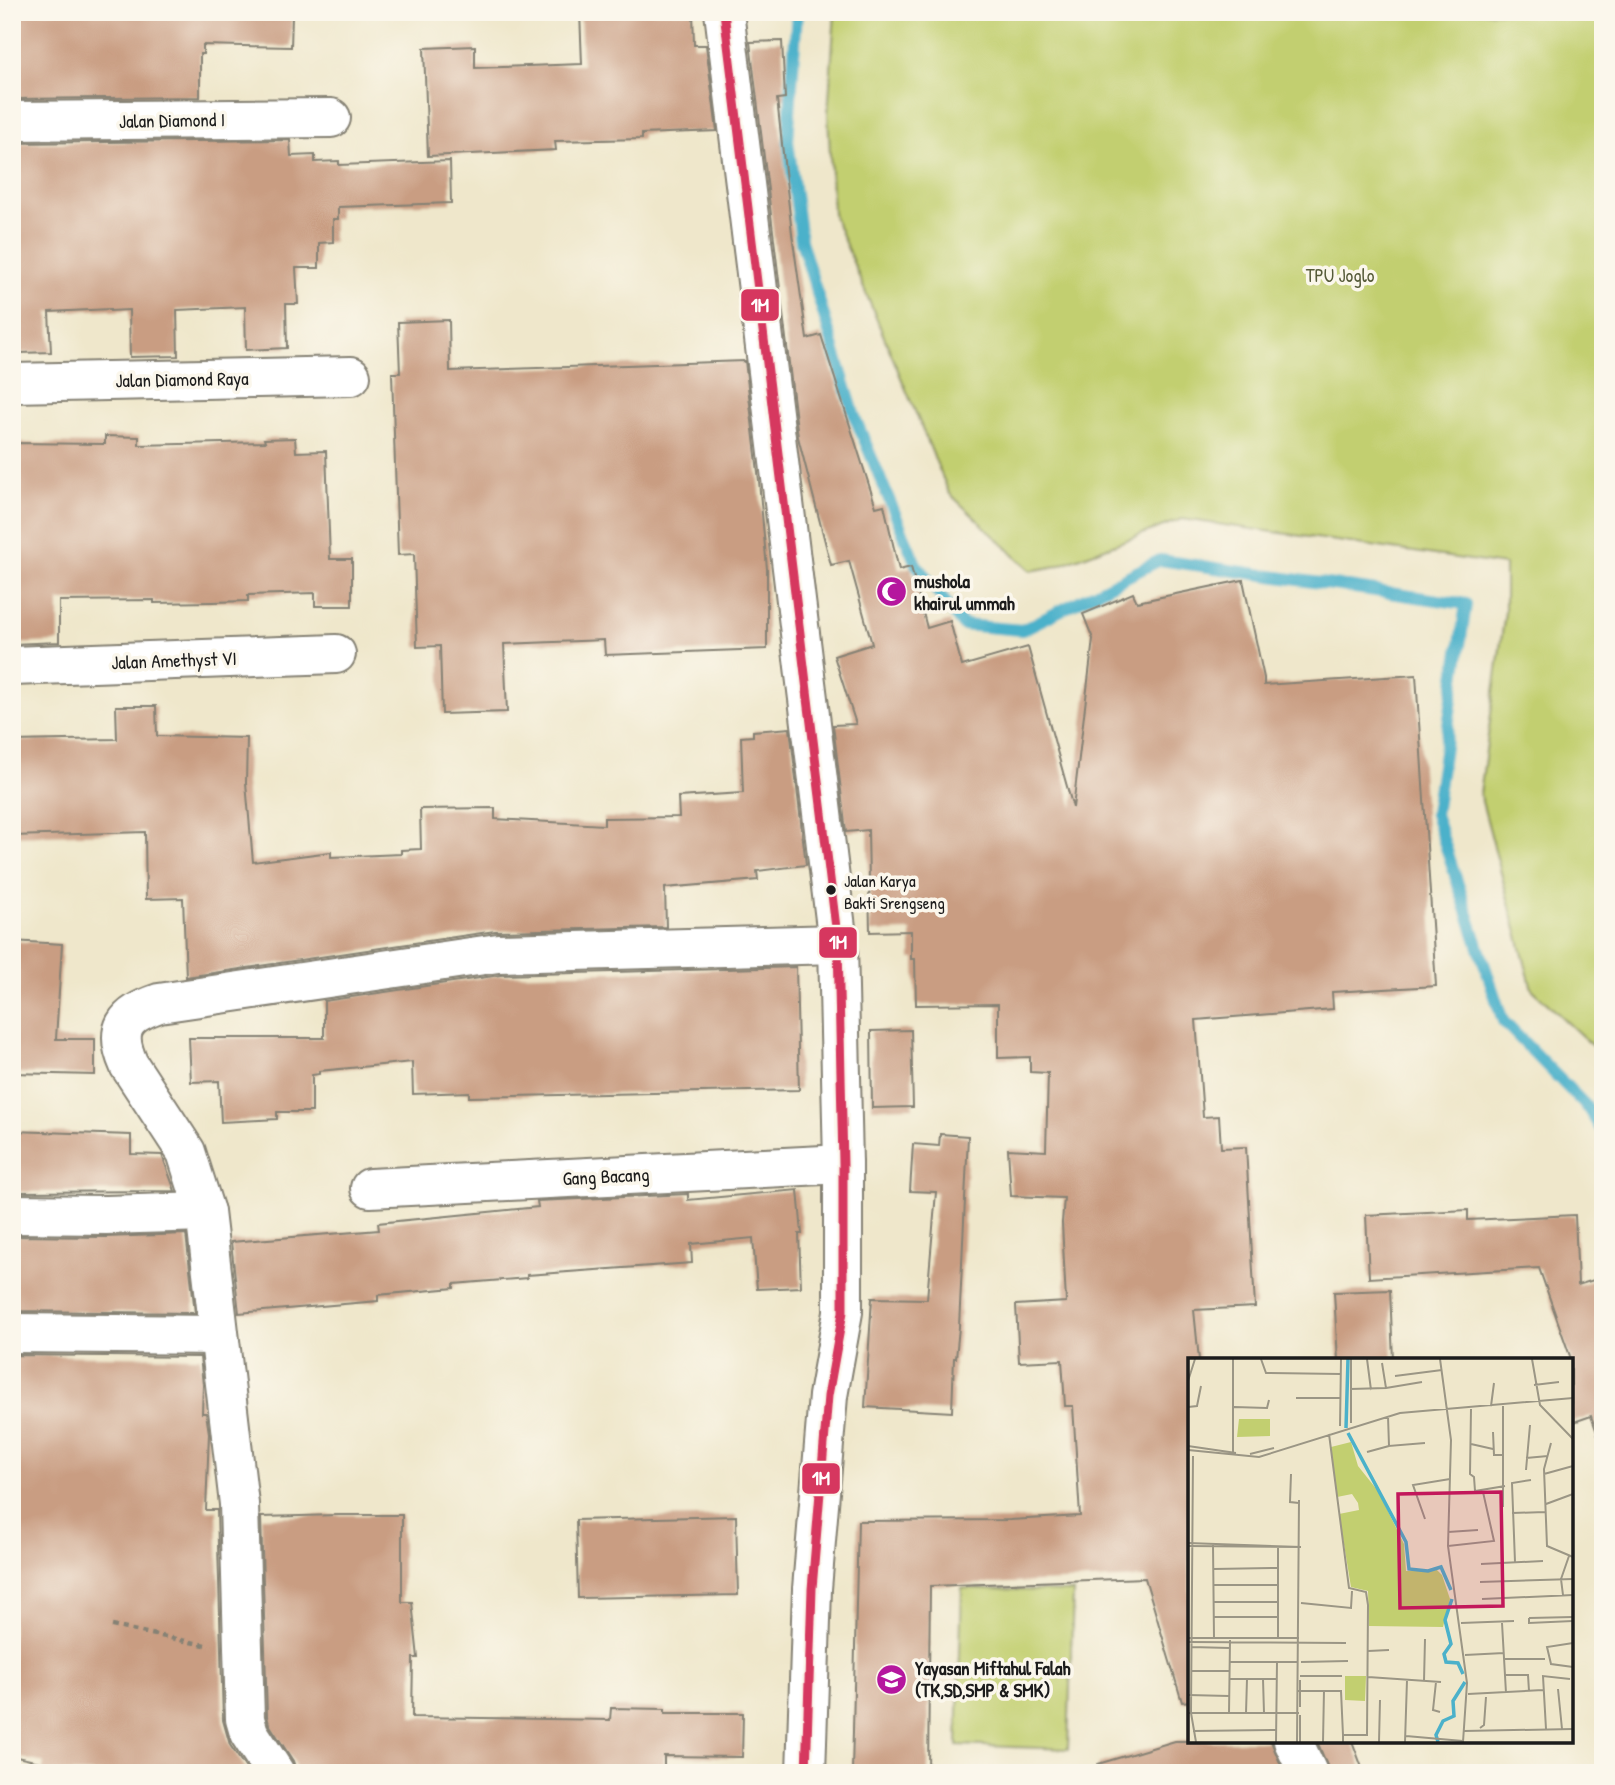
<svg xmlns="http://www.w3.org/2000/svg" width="1615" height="1785" font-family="'Patrick Hand',sans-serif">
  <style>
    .green { fill: #c2cf70; stroke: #6f7646; stroke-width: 2 }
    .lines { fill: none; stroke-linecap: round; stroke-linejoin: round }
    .stream { stroke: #4bb1ca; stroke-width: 12 }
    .building { fill: #c99d82 }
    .street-casing { stroke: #868274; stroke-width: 42 }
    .secondary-casing { stroke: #868274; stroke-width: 42 }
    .path { stroke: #868274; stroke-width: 4.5; stroke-dasharray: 5 5; stroke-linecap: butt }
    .street { stroke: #fff; stroke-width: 38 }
    .secondary { stroke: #fff; stroke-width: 38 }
    .bus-1-casing { stroke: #fbf7ec; stroke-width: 14 }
    .bus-1 { stroke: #d6375f; stroke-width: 9 }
    .bus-dot { fill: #1c1c1c; stroke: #fbf7ec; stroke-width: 2.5 }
    .labels { text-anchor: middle; stroke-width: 7; stroke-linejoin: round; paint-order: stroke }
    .bus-label { font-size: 17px; fill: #1c1c1c; stroke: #fbf7ec; text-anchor: start }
    .street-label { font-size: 19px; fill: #1c1c1c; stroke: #fbf7ec }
    .park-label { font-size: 19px; fill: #565b39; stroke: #fbf7ec }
    .poi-label { font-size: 19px; font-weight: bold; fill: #1c1c1c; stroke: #fbf7ec; text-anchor: start }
    .inset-river { fill: none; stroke: #4bb1ca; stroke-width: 3.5 }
    .inset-road { fill: none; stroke: #9b9685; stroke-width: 2 }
    .view { fill: #c2185b; fill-opacity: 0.15; stroke: #c2185b; stroke-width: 3.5 }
    .inset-edge { fill: none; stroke: #1c1c1c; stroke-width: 3.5 }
    .line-badge { stroke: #fbf7ec; stroke-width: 2.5 }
    .badge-label { font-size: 19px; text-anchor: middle; font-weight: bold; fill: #fff }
  </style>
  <rect width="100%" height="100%" fill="#fbf7ec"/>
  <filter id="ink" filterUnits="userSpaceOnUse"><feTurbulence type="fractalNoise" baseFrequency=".0143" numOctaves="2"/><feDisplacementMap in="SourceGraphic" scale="14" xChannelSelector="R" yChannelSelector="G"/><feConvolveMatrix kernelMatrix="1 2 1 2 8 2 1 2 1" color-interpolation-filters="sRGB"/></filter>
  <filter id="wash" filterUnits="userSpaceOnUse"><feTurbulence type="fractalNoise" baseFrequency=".00686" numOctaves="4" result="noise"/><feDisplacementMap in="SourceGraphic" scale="28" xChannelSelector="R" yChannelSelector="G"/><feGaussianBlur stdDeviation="1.57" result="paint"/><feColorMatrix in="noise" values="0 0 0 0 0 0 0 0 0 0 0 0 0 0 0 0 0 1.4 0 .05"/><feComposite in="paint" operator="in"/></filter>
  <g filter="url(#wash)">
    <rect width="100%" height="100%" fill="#efe7cb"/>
    <g class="green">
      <path d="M835 12H1603V1056L1532 989 1480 794 1505 612V565L1182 519 1057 566 1031 571 949 493 833 214 828 114Z"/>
      <path d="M962 1588 1073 1592 1068 1749 957 1745Z"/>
    </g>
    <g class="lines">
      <path class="stream" d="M797 12 788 141 801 241 856 420 916 564 963 625 1022 630 1160 560 1466 604 1435 814 1503 1021 1587 1107 1603 1132"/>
    </g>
    <g id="blocks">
      <g class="building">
        <path d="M12 12H156L292 16 291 47 203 45V54H200V97L12 99Z"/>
        <path d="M580 12H693L694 45H706L717 131 642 134V139L555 141 556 150 428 156 424 48 475 46V68L582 64Z"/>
        <path d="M782 41 785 98 777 99 792 234 807 339 821 335 876 507 884 505 899 570 911 567 927 628 950 621 962 666 1028 647 1073 808 1093 639 1083 614 1133 593 1137 602 1243 580 1264 678V685L1416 675 1436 986 1332 992 1333 1009 1196 1020 1203 1117 1219 1116 1221 1148 1246 1147 1255 1307 1194 1310 1199 1360H1190V1701L1182 1702 1145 1578 930 1586 928 1773H852L858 1521 1010 1520 1080 1516 1073 1406H1065L1062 1360 1019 1362 1016 1305 1066 1302 1062 1223 1064 1198 1011 1196 1008 1149 1046 1151 1048 1073 1030 1072V1057L998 1058V1004L916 1005 915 959H911V931L870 932 868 830 846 832 833 725 856 724 834 656 872 644 849 561 831 565 798 437 750 42Z"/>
        <path d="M290 140 291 156 315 155V162L339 161V165L450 161 451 203 338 207V219H333V242L319 243V268H296L298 304H286L287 348 246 350 245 307 177 310 178 356 130 357 129 310 110 311V309L49 312 51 352 20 353 19 328H12V143Z"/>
        <path d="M449 320 450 371 745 361 759 481 767 569V649L605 655 604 640 504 644 507 712 442 714 440 646 417 647 414 554 398 555 392 373H400L398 322Z"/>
        <path d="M105 436 139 437V445L265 442 264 439 295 438 296 452 326 451 330 559H352V606H315V593L248 595V601L212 602 154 603V600L59 601V642L12 644V443L105 444Z"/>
        <path d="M116 706H156L157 736 247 738 246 783 253 862 331 852V857L401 854V850L421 849 420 809 495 808V819L604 825V818L679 817 678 797 743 793 741 737 753 736V731L790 728 806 865 757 871 758 880 665 888 666 927 495 931 186 977 183 898 146 899 145 832 12 836V741L117 739Z"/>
        <path d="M12 941 62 944 56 1039H95V1075L12 1073Z"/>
        <path d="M796 967 799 1090 469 1097V1092L413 1094 412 1062 319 1071V1074L312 1075V1112H277V1119L221 1122 219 1081 191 1082 189 1038H324V1001L500 975Z"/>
        <path d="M911 1030 913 1107 872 1108 871 1031Z"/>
        <path d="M12 1131 131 1135V1154L162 1155 175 1191 12 1192Z"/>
        <path d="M940 1134 968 1136 959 1327 956 1358H954L952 1412 865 1407 872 1298 927 1299 936 1192 910 1191 913 1144 939 1146Z"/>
        <path d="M798 1190 802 1234H799L801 1287 757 1289 753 1238 691 1244 692 1263 527 1275V1278L454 1284V1288L378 1295V1301L239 1313 231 1242 379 1230 378 1223 538 1207 537 1201 688 1194V1200Z"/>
        <path d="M1468 1210V1220L1575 1215 1578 1285 1603 1277V1434L1598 1435 1591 1416 1571 1423V1359L1539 1268 1369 1278 1366 1215Z"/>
        <path d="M186 1234 195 1313 12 1311V1236L106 1237Z"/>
        <path d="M1390 1290 1393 1360H1338L1334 1292Z"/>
        <path d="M12 1355 200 1357 203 1385 202 1413H206L209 1433 206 1510H217L223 1720 230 1745 249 1773H42L44 1763 12 1756Z"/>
        <path d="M339 1515H402V1602H412L418 1658H413L412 1717 610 1720 611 1708 665 1709V1713H743L742 1757 664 1756V1773H297L293 1761 269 1724 267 1716 261 1517Z"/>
        <path d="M736 1516 738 1595 578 1598 576 1520Z"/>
        <path d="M1175 1741H1271L1284 1773H1099L1098 1764Z"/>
        <path d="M1317 1741H1352L1364 1773H1330Z"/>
      </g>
    </g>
  </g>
  <g filter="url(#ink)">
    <use href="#blocks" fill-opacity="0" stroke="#868274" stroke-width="2"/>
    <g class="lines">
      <defs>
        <g id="street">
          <path d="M12 121 331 118"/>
          <path d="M12 383 351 376"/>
          <path d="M12 666 336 654"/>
          <path d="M370 1188 843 1164"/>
          <path d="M12 1214 106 1215 205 1212"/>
          <path d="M12 1333 219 1335"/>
          <path d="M1293 1741 1308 1773"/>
          <path d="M275 1773 249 1733 245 1719 239 1504 205 1212 186 1152 129 1065C113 1029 124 1015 159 1003L498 953 838 944"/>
        </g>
        <path id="secondary" d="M724 12 838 944 843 1164V1312L828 1396 812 1589 806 1773"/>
      </defs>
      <use href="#street" class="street-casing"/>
      <use href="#secondary" class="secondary-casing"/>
      <path class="path" d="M112 1626 205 1645"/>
      <use href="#street" class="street"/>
      <use href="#secondary" class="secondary"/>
      <defs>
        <path id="bus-1" d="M724 12 838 944 843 1164V1312L828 1396 812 1589 806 1773"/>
      </defs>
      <use href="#bus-1" class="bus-1-casing"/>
      <use href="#bus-1" class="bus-1"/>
    </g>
  </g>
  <defs>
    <symbol id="mosque-disc" viewBox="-11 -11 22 22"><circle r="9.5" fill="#b5179e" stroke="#fbf7ec"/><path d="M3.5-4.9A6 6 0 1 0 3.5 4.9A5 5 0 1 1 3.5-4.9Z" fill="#fff"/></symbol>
    <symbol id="school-disc" viewBox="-11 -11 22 22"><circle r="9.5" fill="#b5179e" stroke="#fbf7ec"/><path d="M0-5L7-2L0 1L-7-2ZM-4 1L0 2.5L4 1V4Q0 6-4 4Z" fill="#fff"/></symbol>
  </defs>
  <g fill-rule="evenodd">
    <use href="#mosque-disc" x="874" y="574" width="35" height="35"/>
    <use href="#school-disc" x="874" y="1662" width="35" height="35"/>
  </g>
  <circle class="bus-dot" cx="831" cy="890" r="6"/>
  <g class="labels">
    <g class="bus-label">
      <text x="844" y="887">Jalan Karya<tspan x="844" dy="22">Bakti Srengseng</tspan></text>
    </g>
    <g class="street-label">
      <text transform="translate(172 120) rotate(-1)" y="7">Jalan Diamond I</text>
      <text transform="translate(182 379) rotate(-1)" y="7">Jalan Diamond Raya</text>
      <text transform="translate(174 660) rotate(-2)" y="7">Jalan Amethyst VI</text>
      <text transform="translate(606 1176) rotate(-3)" y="7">Gang Bacang</text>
    </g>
    <g class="park-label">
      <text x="1340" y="282">TPU Joglo</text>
    </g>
    <g class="poi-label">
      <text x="914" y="588">mushola<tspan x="914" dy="22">khairul ummah</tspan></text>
      <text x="915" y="1675">Yayasan Miftahul Falah<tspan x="915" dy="22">(TK,SD,SMP &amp; SMK)</tspan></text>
    </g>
  </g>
  <g transform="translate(1188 1358)">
    <rect width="385" height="385" fill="#efe7cb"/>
    <path d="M51 61H82V78L49 79ZM163 84 170 108 190 133 216 186 218 213 249 212 254 217 262 241 255 269 181 268 180 233 163 229 151 156 171 152 170 145 164 136 149 139 143 89ZM157 318H178L177 343 157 342Z" fill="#c2cf70"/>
    <path class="inset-river" d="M158 70 160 1M160 75 218 184 221 211 240 213 253 209 263 232M264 241 257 262 263 286 256 296 258 304 270 305 275 316M250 384 248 377 255 363 266 358 265 343 277 324"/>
    <path class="inset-road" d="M73 1 78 15 153 16M179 1 183 32M252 1 263 82 260 188 279 325 275 384M344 1 352 47 385 81M207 18 254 12M0 23 7 1M346 27 371 24M198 30 234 24M162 31 198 30 194 5M108 40H152M303 48 306 25M315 48V149M0 49 9 48 13 28M46 49 79 50 81 42M283 51 282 116 286 119 287 133 317 128M200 58 201 88 237 85M163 65V1M152 68 153 1M305 74 306 97H314M141 76 161 230 178 234 180 247 179 377H155V384M363 85 356 111 359 188 385 199M283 86 305 91M0 88 48 95M0 92 71 99 212 55 385 40M179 94 201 88M45 95V1M62 96 86 90M5 98 3 355 8 384M338 100 360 98M338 112 342 67M103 116 102 144 111 145M356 116 385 108M358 146 385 136M324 155 357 154M237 161 225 127 262 121M260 174 290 172M0 185 113 189M25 187 26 280M0 188 113 189M90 188V280M260 188 306 183 295 134M327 204 324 125 343 122M293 206 355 203M25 211 90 210M292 224 385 221M26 227H90M375 237 373 221 381 198M294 241 385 237M26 244H90M113 245 163 250 164 233M26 259H90M341 260V265L385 263M341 260 385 259M273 265 326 263M314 265 318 335M0 280H111M0 284 158 285M385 285 359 289 363 306 385 309M3 289 42 290M180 293 201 292M277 297 316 295M316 301H357M42 304H110M113 304 160 303M3 313H42M317 317H340L341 333M112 318H154M180 319 253 324M42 321H89M75 321 76 355M236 323 237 281M248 324 245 352 252 354M370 331 374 371M110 333H153L155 377M280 336 355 332M0 337 41 338M112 349V322M1 355H111M41 355 42 282M58 355 59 321M112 357V384M292 370 296 367 298 339M358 371 355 318 382 321M5 373 88 372M276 373 385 371M218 378 275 383M88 384 89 304M109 384 111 142M135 384 136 332M191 384 192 342M217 384 219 322"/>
    <path class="view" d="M313 134 315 248 212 250 210 136Z"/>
    <rect width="385" height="385" class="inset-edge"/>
  </g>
  <g class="line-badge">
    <rect x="740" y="288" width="40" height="34" rx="7" fill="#d6375f"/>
    <rect x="818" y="926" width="40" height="33" rx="7" fill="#d6375f"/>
    <rect x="801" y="1462" width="40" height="33" rx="7" fill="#d6375f"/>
  </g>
  <g class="badge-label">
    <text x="760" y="312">1M</text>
    <text x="838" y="949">1M</text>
    <text x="821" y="1485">1M</text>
  </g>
  <rect width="1615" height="1785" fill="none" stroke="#fbf7ec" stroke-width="42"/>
</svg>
